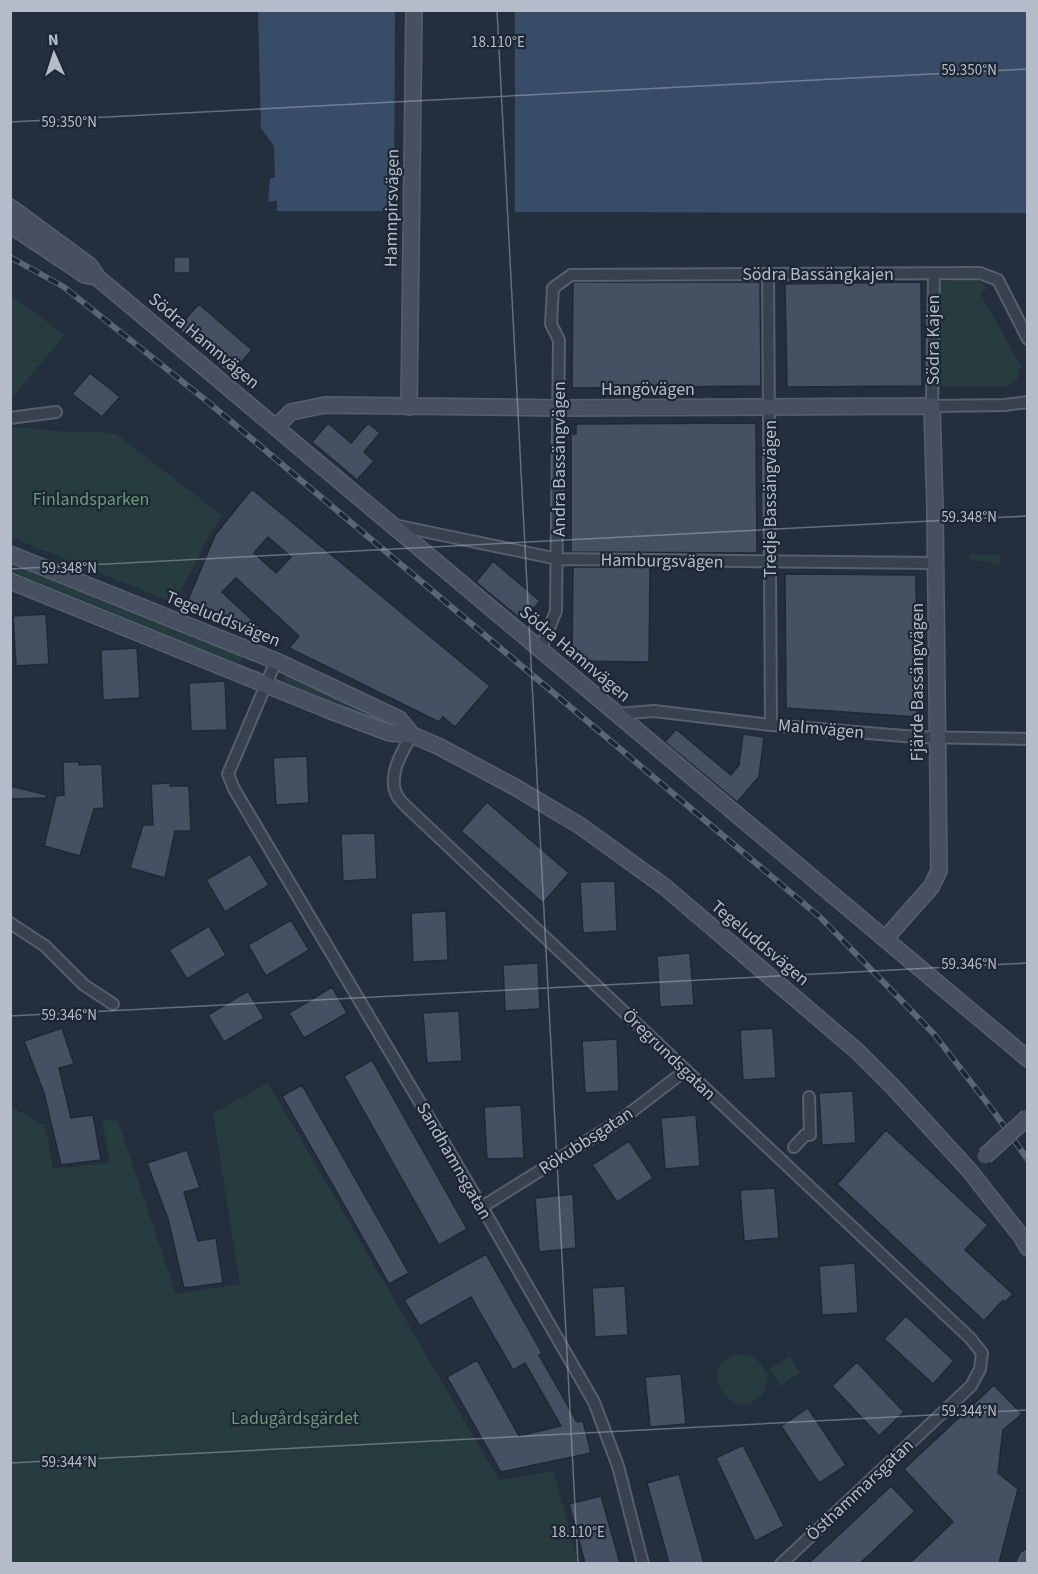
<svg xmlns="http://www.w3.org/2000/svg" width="1038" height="1574" font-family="'Source Sans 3',sans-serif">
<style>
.green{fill:#263c3f}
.water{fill:#394c67}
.building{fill:#455162;stroke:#1f2835;stroke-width:1.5;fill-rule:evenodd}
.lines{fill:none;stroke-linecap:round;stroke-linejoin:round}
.street-casing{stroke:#565f6c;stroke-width:14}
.secondary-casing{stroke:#565f6c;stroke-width:18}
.street{stroke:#38414e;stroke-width:10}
.secondary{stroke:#465061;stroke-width:15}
.rail-casing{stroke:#5a6575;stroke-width:6}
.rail{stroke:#1d2633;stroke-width:4;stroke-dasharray:11;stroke-linecap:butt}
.secondary-bridge-casing{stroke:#565f6c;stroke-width:18;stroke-linecap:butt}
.secondary-bridge{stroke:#465061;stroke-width:15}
.ticks{fill:none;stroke:#b4bcc9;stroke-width:1.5;stroke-opacity:0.45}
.labels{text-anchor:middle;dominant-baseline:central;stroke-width:4.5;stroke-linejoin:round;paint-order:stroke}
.street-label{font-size:18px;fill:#b4bcc9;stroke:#1d2633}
.park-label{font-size:18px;fill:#6b9a76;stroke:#1d2633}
.ticks-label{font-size:15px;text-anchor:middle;fill:#b4bcc9;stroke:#1d2633;stroke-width:4.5;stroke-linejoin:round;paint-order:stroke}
</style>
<rect width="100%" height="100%" fill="#242f3e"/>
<path class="green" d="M962,278L979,281L988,288L980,293L1021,366L1017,380L1008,386H941L938,383L939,284Z
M11,295L65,335L11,399Z
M10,426L65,432H102L116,434L223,516L210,533L175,603L11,537Z
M969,555H1000V564L969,559Z
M10,561L244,656L240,664L11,571Z
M286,673H289L395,726L394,728L285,682L283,679Z
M268,1083L499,1480L554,1471L578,1563H11V1107L45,1125L53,1169L110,1163L102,1119L118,1121L176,1294L240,1284L213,1113Z
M740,1354L756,1358L768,1375C767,1380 766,1388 763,1393C740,1425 698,1378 726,1359C730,1357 736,1356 740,1354Z
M790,1356L800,1373L780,1386L770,1369Z"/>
<path class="water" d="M258,11H395L394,211H277V201L268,202L270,178H275L274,146L261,128Z
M515,11H1027V213L515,212Z"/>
<path class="building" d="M174,257H190V273H174Z
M573,282H760L761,386L572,388Z
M921,282L922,386L787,387L785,284Z
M199,304L252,350L230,375L216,362L220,358L196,337L192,341L177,328Z
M90,373L120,397L102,417L72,394Z
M328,423L351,443L368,423L380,433L364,452L374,461L357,480L312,442Z
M756,423L757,553L571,552V434H576V424Z
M252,489L490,686L455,727L443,717L439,722L289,648L299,636L236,578L222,592L282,648L195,613L196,610L186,605L215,535ZM268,537L291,557L276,573L254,553Z
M493,561L540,601L523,621L476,582Z
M573,567H650L649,662L572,661Z
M785,574L916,575L917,717L786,708Z
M46,614L49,664L16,666L13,616Z
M137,648L140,698L103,700L101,650Z
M225,681L227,730L191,731L189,683Z
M676,729L731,775L739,765L743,734L764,737L759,777L737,802L665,742Z
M307,756L309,803L276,805L273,758Z
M63,762H79V765L102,764L104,808L94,809L80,856L44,846L56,796L64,795Z
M170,783V786H189L191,831H175L165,878L130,868L143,825H153L151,784Z
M10,786L47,795L46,798L10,799Z
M487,802L569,873L543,903L461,831Z
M375,833L377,879L343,881L341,834Z
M250,854L269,885L225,912L206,880Z
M615,881L617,931L583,933L580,882Z
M446,911L448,960L413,962L411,913Z
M291,920L309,950L266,976L248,945Z
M209,926L226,955L187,979L169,950Z
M690,953L694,1005L660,1007L657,956Z
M538,963L540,1009L505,1011L503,965Z
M332,987L347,1013L304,1038L289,1013Z
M248,991L264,1018L224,1042L208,1015Z
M459,1011L462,1061L427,1063L423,1013Z
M62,1028L74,1064L59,1068L71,1118L93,1115L101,1160L61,1165L44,1093L24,1041Z
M773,1028L776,1078L743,1080L740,1030Z
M617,1039L619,1091L585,1093L582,1041Z
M372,1060L467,1229L439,1245L344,1076Z
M302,1085L409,1273L389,1284L282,1096Z
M853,1091L856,1143L822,1145L819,1093Z
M521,1105L524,1158L487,1159L484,1107Z
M696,1115L700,1166L665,1169L661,1118Z
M886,1130L988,1225L965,1250L1013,1294L1005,1302L1003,1300L984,1321L837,1184Z
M629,1141L653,1178L617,1202L592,1165Z
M187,1150L200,1188L184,1192L198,1241L216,1238L223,1283L184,1288L168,1219L147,1163Z
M775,1188L779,1238L744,1241L740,1190Z
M573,1194L576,1248L539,1252L535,1198Z
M486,1254L542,1353L539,1355L577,1422L583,1421L591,1453L501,1472L447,1377L477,1360L519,1436L561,1426L525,1363L513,1370L471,1297L420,1326L404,1300Z
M855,1263L858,1313L822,1315L819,1266Z
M625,1286L628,1335L595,1337L592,1288Z
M906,1316L954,1361L933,1384L884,1339Z
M857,1362L904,1412L879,1436L832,1386Z
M681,1374L686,1424L650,1427L645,1377Z
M994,1385L1022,1414L1003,1430L998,1473L1018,1489L999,1563H910L953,1522L904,1469Z
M808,1408L846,1465L819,1483L781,1426Z
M743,1445L784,1526L755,1541L716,1458Z
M679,1474L704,1563H669L647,1483Z
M891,1486L915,1511L868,1556L860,1563H809Z
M601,1496L620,1563H585L569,1504Z"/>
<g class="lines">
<defs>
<path id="street" d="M768,274L771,725
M934,274L932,406L1005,405L1028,402
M10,418L56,412
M394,525L558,559L936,563
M540,651L556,611L559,340L551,324L553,288L571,275L980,273L998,280L1028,339
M276,661L228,774L234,789L482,1207L594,1402L618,1466L643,1564
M616,714L654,711L771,725L916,737L1028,739
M412,735C402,751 386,778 398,797C401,802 407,807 411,811L970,1338L982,1353L980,1369L971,1386L781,1564
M10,923L45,946L84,985L113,1004
M794,1147L805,1135H810L809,1097
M482,1207L622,1119L686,1070"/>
<path id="secondary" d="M10,207L82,260L90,266L98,278L1028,1059
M10,225L85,275L95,277
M409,407L414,10
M276,427L291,412L325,405L559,408L932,406L935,509L939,871L931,887L885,939
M10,554L276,661L399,719L412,735
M10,581L331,711L390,733L412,735L438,746L515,787L579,825L665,887L857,1051L894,1088L969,1170L1021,1236L1028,1248
M1026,1564L1028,1559"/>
</defs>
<use href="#street" class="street-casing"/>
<use href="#secondary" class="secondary-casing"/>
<use href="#street" class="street"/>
<use href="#secondary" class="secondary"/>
<defs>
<path id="rail" d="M10,257L64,287L208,402L821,918L934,1034L994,1112L1028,1160"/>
</defs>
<use href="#rail" class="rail-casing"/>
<use href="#rail" class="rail"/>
<defs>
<path id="secondary-bridge" d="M985,1156L1028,1117"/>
</defs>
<use href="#secondary-bridge" class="secondary-bridge-casing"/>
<use href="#secondary-bridge" class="secondary-bridge"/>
</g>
<path class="ticks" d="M497,10L578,1564M10,122L1028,69M10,569L1028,516M10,1016L1028,963M10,1463L1028,1410"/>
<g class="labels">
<g class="street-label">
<text transform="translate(392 208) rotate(-89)">Hamnpirsvägen</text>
<text x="818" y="274">Södra Bassängkajen</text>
<text transform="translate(933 340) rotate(-90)">Södra Kajen</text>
<text transform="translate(204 341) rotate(40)">Södra Hamnvägen</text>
<text x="648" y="389">Hangövägen</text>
<text transform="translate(559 459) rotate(-90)">Andra Bassängvägen</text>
<text transform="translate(770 499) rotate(-90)">Tredje Bassängvägen</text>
<text transform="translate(662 561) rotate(1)">Hamburgsvägen</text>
<text transform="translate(223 619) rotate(22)">Tegeluddsvägen</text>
<text transform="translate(575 654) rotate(40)">Södra Hamnvägen</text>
<text transform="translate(917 682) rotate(-90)">Fjärde Bassängvägen</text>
<text transform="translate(821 729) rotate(5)">Malmvägen</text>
<text transform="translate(760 943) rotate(40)">Tegeluddsvägen</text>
<text transform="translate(669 1055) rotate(44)">Öregrundsgatan</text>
<text transform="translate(586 1141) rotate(-33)">Rökubbsgatan</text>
<text transform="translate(454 1161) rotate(60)">Sandhamnsgatan</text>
<text transform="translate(860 1490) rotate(-43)">Östhammarsgatan</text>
</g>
<g class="park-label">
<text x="91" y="499">Finlandsparken</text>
<text x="295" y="1418">Ladugårdsgärdet</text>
</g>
</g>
<g class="ticks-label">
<text x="498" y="47">18.110°E</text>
<text x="969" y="75">59.350°N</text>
<text x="69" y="127">59.350°N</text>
<text x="969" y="522">59.348°N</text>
<text x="69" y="573">59.348°N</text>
<text x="969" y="969">59.346°N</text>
<text x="69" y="1020">59.346°N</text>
<text x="969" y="1416">59.344°N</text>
<text x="69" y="1467">59.344°N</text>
<text x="578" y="1537">18.110°E</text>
</g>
<rect width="1038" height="1574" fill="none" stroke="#b4bcc9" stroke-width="24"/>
<g transform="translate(54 54) rotate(357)" stroke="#1d2633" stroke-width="4.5" paint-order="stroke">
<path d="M0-4.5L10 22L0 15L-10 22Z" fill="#b4bcc9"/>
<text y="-9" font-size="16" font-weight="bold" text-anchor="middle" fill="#b4bcc9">N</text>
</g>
</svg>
